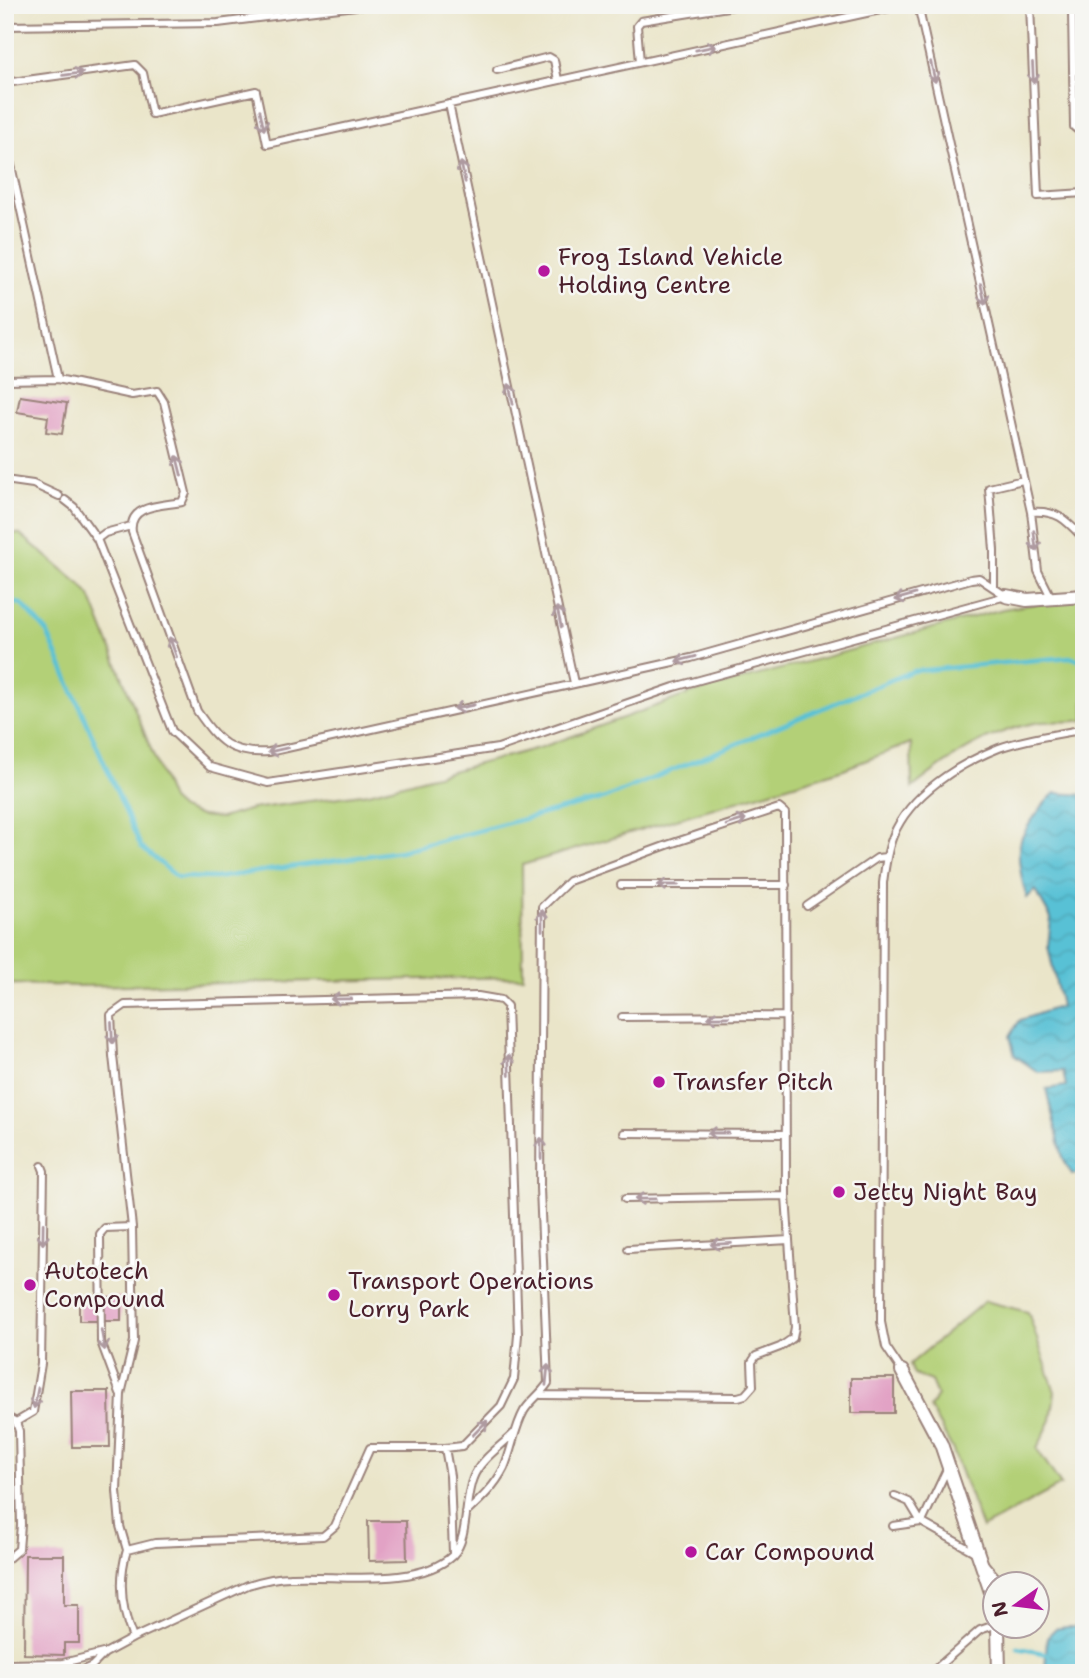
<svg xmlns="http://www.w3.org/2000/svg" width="1089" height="1678" font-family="'Shantell Sans',sans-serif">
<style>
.green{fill:#b3d077;stroke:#7e7851;stroke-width:2}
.water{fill:url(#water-waves);stroke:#517080;stroke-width:2}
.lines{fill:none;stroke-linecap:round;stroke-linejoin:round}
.stream{stroke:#58c1d5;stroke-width:4.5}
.building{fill:#e2a2c5}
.service-casing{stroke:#9a827a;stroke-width:10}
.minor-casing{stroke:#9a827a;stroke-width:16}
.service{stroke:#fff;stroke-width:6}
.minor{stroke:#fff;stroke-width:12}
.oneway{stroke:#ae9aa0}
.poi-dot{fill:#b5179e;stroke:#f6f6f2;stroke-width:2.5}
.labels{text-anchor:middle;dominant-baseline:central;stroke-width:5;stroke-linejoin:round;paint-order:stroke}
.poi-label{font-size:24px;fill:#4a1f2b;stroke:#f6f6f2;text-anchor:start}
</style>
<defs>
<pattern id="water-waves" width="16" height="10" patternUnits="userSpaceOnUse" patternTransform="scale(1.75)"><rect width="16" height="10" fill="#58c1d5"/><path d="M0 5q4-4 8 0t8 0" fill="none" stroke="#4ea5b7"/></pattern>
</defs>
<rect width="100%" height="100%" fill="#f6f6f2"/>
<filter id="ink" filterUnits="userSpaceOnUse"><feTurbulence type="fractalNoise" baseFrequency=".0143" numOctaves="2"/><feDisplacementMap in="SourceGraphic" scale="14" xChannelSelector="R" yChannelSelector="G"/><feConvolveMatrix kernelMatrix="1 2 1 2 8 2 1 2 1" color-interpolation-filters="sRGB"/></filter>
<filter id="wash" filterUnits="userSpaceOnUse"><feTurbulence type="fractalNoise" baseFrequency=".00686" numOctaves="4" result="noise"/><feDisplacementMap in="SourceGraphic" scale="28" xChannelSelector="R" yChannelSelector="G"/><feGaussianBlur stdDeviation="1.57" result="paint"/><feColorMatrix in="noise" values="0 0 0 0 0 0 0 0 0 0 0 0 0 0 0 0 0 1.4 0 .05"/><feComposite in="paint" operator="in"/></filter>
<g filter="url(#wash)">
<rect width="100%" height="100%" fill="#eae5c9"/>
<path class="green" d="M5,532L20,534L81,585L90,596L171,800L181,809L200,816L221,818L252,809L369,793L542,747L692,693L1003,609L1084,596V720C1068,723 1051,720 1035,723C987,732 949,758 912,788L911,743L841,770L522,865L523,977L80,986L9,984L5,1024Z
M985,1301L1028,1312L1055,1392L1051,1420L1037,1449L1061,1485L982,1528L952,1448L930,1408L937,1395L931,1381L914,1375L910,1364Z"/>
<path class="water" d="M1055,793L1084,795V1174H1072L1063,1158L1046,1089L1066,1086L1063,1071L1038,1072L1015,1056L1010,1036L1020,1020L1061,1006L1048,946L1051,918L1035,890L1027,898C1023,886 1016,855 1020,843C1023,830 1044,802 1055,793Z
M1067,1627H1084V1673H1045L1047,1637L1055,1629Z"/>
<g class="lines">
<path class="stream" d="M5,601L22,604L47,632L141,847L177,877L215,878L400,851L605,798L913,671L1070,657L1084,662
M1018,1648L1048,1654"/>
</g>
<g id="blocks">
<path class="building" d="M20,396L67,403L62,434L46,432L48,417L17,412Z
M79,1297H121V1321H79Z
M851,1378H894V1413H851Z
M71,1391H109L110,1447H72Z
M368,1521H406L407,1560L369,1561Z
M25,1555H64V1605H79V1643H64V1655L24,1654Z"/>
</g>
</g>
<g filter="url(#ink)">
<use href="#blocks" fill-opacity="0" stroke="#9a827a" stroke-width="2"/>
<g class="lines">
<defs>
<path id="service" d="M918,5L1031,512
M1030,5L1038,196L1084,193
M1083,5L1072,11L1074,127L1084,135
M5,26L218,23L364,5
M640,62L637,26L641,21L740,5
M497,70L549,57L554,60L558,80
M5,83L135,65L143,73L152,114L256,91L267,144L903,5
M449,104L574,683
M5,138L58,379
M5,380L58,379L132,395L157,391L164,402L186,493L182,502C162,506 128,504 132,532L197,711C218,741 230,755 269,752L691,658L971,579L979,578L1006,596
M5,480L33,484L59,496
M65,500L74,507L97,539L172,731L210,767L268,783L498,748L674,687L1006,596
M97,539L105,533L131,526
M994,588V550L989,488L1023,480
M1051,597L1038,571L1031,512C1058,510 1066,520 1084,539
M621,885H786
M807,906L877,858L886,857
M622,1017L786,1016
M624,1133L786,1134
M625,1199L786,1196
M628,1249L789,1240
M902,1371L886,1347L881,1322L883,883C885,867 887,851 893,836C910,794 959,764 999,748C1026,738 1056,735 1084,729
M120,1393L101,1342L100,1234L105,1228L132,1227
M5,1416L16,1422L19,1431L21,1525L19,1549L5,1561
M16,1422L33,1412L41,1364L44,1171L42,1166
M445,1448L450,1476L453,1553
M895,1496L909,1502L921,1522L978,1554
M466,1513C481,1499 495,1486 504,1468C512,1450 514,1429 524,1411C531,1400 541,1394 548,1383L540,1188L542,907L569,881L670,844L779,808L785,813L786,1196L795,1327L793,1338L780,1347L756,1356L752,1362L753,1386L745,1395L738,1397L541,1395
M922,1522L948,1467
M893,1526L921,1522
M127,1550L120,1526L117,1491L121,1394L134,1341L132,1227L113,1056L111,1015L125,1005L478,996L501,1000L507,1006L518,1335L514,1379L501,1406L462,1446L445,1448H370L335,1526L323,1536L155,1543L127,1550C118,1580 121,1609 133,1638
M984,1563L1002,1584
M1021,1626L1022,1630
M5,1664L63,1663L103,1653
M77,1673L92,1666L105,1653L133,1638L248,1585C261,1581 275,1577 290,1577C336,1574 417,1589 453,1555C469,1539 464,1499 473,1478C479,1461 500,1447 513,1434
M931,1673L980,1630L995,1625
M1020,1673L1021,1671"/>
<path id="minor" d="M1006,596L1027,600L1084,596
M902,1371L941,1444L995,1604
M998,1626L999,1673"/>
</defs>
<use href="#service" class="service-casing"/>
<use href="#minor" class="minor-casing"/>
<use href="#service" class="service"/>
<use href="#minor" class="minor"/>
</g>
<defs><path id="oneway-shaft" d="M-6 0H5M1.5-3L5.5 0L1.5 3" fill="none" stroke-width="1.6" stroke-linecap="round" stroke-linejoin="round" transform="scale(1.75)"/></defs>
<g class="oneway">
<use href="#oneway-shaft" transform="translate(706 48) rotate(-12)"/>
<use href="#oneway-shaft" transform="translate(933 72) rotate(77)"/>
<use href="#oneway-shaft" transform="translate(1033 73) rotate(87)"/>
<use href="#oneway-shaft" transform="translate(73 74) rotate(-8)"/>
<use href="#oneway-shaft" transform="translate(262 120) rotate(78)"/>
<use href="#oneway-shaft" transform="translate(463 172) rotate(-102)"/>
<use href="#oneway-shaft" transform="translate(983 294) rotate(77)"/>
<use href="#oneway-shaft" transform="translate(511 394) rotate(-102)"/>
<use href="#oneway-shaft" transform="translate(179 466) rotate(-104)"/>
<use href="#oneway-shaft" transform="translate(1035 541) rotate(83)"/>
<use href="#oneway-shaft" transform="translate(905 597) rotate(164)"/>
<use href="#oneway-shaft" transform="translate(559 617) rotate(-103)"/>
<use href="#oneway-shaft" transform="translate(173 647) rotate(-110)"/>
<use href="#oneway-shaft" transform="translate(686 659) rotate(166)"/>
<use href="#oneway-shaft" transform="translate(464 707) rotate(168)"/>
<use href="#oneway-shaft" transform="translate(278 750) rotate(167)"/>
<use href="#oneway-shaft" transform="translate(736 822) rotate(-18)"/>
<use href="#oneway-shaft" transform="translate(668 885) rotate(180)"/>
<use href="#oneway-shaft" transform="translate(542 920) rotate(-90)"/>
<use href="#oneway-shaft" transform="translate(341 999) rotate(179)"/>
<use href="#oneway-shaft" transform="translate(718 1017) rotate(179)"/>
<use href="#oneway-shaft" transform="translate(112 1033) rotate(87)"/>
<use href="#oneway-shaft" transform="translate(509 1065) rotate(-92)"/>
<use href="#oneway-shaft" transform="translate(718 1133) rotate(-180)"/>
<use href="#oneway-shaft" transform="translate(541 1148) rotate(-90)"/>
<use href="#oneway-shaft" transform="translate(645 1199) rotate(179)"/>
<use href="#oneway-shaft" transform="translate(43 1234) rotate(91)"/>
<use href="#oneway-shaft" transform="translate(721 1244) rotate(177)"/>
<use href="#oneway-shaft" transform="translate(103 1340) rotate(80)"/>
<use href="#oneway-shaft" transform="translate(547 1375) rotate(-84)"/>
<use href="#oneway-shaft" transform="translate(36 1398) rotate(101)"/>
<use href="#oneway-shaft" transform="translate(480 1428) rotate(-45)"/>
</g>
</g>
<g class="poi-dot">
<circle cx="544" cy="271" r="7"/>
<circle cx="659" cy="1082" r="7"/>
<circle cx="839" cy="1192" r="7"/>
<circle cx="30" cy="1285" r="7"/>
<circle cx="334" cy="1295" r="7"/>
<circle cx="691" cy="1552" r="7"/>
</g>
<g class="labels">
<g class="poi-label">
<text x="558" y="257">Frog Island Vehicle<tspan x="558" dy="28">Holding Centre</tspan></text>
<text x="673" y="1082">Transfer Pitch</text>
<text x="853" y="1192">Jetty Night Bay</text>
<text x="44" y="1271">Autotech<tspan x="44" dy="28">Compound</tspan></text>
<text x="348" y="1281">Transport Operations<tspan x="348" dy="28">Lorry Park</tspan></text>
<text x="705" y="1552">Car Compound</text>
</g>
</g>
<rect width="1089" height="1678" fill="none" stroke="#f6f6f2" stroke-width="28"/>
<g transform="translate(1016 1605) rotate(256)"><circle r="33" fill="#f6f6f2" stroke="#b1a0a2" stroke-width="2"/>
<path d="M0-5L12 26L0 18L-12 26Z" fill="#b5179e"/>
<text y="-10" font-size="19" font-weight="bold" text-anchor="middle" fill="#4a1f2b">N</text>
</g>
</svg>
